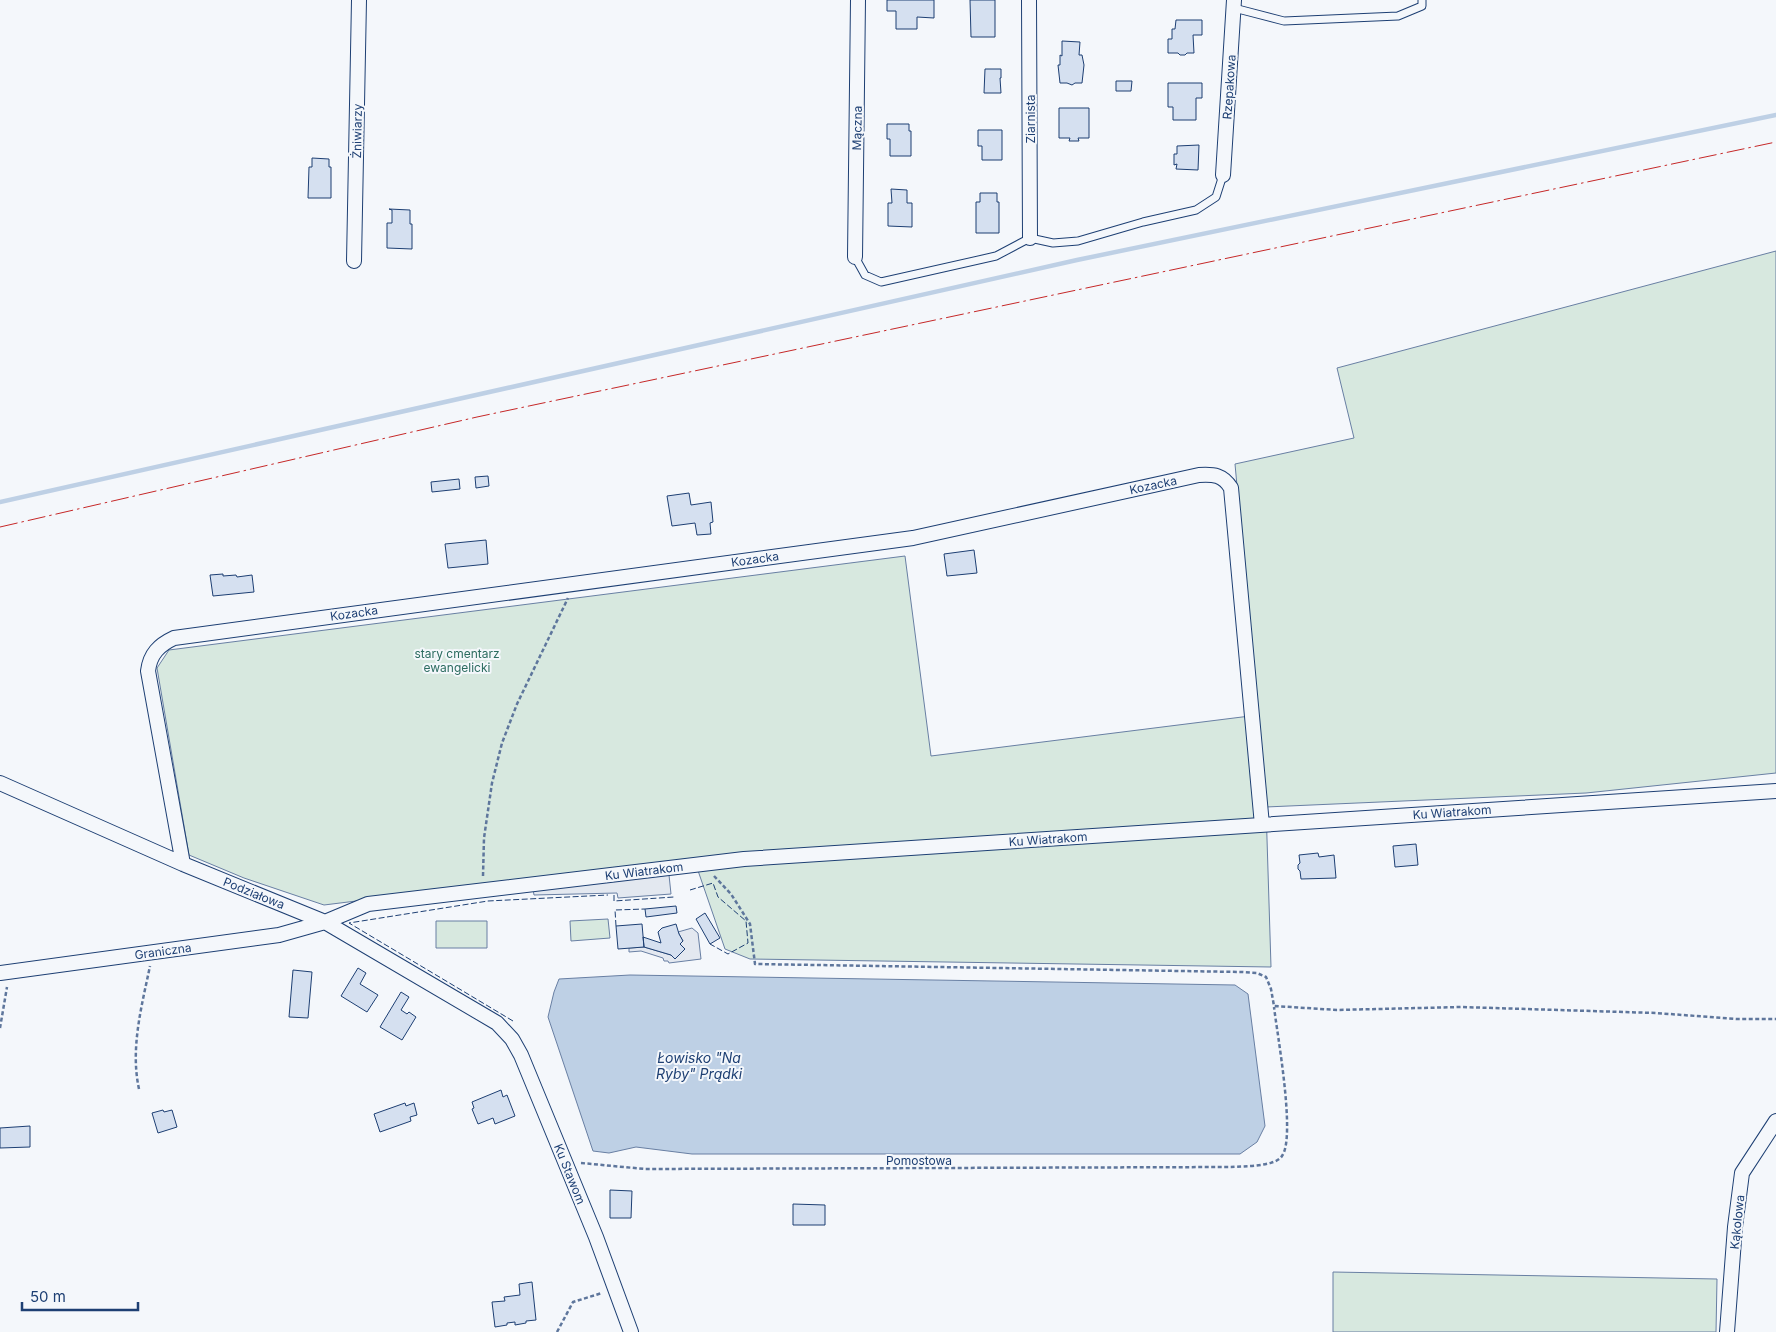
<svg xmlns="http://www.w3.org/2000/svg" width="1776" height="1332" font-family="Inter,sans-serif">
<style>
.green{fill:#d7e8df;stroke:#687fa3}
.parking{fill:#e3e8f0;stroke:#687fa3}
.water{fill:#bed0e5;stroke:#687fa3}
.lines{fill:none;stroke-linecap:round;stroke-linejoin:round}
.stream{stroke:#bed0e5;stroke-width:4.5}
.building{fill:#d5e0f0;stroke:#1d3f73}
.service-casing{stroke:#1d3f73;stroke-width:9}
.minor-casing{stroke:#1d3f73;stroke-width:16}
.path{stroke:#5e769c;stroke-width:2.5;stroke-dasharray:4 2.5;stroke-linecap:butt}
.service{stroke:#f4f7fb;stroke-width:7}
.minor{stroke:#f4f7fb;stroke-width:14}
.fence{stroke:#1d3f73;stroke-width:1;stroke-dasharray:6 2.5;stroke-linecap:butt}
.power{stroke:#c62828;stroke-width:1;stroke-dasharray:18 4 2.5 4;stroke-linecap:butt}
.labels{text-anchor:middle;dominant-baseline:central;stroke-width:4;stroke-linejoin:round;paint-order:stroke}
.street-label{font-size:12px;fill:#1d3f73;stroke:#f4f7fb}
.park-label{font-size:12px;fill:#2c6c60;stroke:#f4f7fb}
.water-label{font-size:14px;font-style:italic;fill:#1d3f73;stroke:#f4f7fb}
</style>
<rect width="100%" height="100%" fill="#f4f7fb"/>
<path class="green" d="M1776,251V773L1586,793L1266,807L1271,967L750,959L725,949L694,859L324,905L244,878L189,855L157,668L169,650L905,556L931,756L1258,715L1235,464L1354,438L1337,368Z
M608,919L610,938L571,941L570,921Z
M436,921H487V948H436Z
M1333,1272L1717,1279L1716,1332H1333Z"/>
<path class="parking" d="M669,875L671,894L618,898L617,893L534,895L533,889Z
M692,928L698,933L701,959L669,963L668,961H664L663,958L641,951L629,952V948L644,947L671,955L675,959L684,949L680,944L683,941L678,932Z"/>
<path class="water" d="M630,975L1235,985L1248,994L1265,1126L1257,1142L1240,1154H692L636,1147L609,1153L593,1151L548,1017L554,992L559,979Z"/>
<g class="lines">
<path class="stream" d="M0,502L1077,260L1776,115"/>
</g>
<path class="building" d="M887,0H934V18L917,17V29H896V11H887Z
M970,0H995V37H971Z
M1176,20H1202V35H1193L1194,53H1187L1185,55H1180L1178,53H1168V39H1172V29H1175Z
M1062,41L1080,42L1079,55H1082L1084,65L1082,83H1075L1072,85L1067,83H1060L1058,65H1060V55L1062,56Z
M985,69H1001V78H1000L1001,93H984Z
M1116,81H1132L1131,91H1116Z
M1168,83H1202V98H1196V120H1173V107H1168Z
M1059,108H1089V138H1078L1079,141H1069L1070,138H1059Z
M887,124H909V131H911V156H890V139H887Z
M978,130H1002V160H982V146H978Z
M1199,145L1198,170L1176,169L1177,164L1174,165V154H1177V146Z
M312,158L329,159V167H331V198H308L309,167H312Z
M891,189L907,190V203H912V227L888,226V203H892Z
M980,193H997V202H999V233H976V202H980Z
M389,209L410,210V224H412V249L387,248V223H392V210Z
M488,476L489,486L476,488L475,477Z
M459,479L460,489L432,492L431,482Z
M689,493L691,505L711,502L713,522L710,523L711,534L697,535L695,523L672,526L667,496Z
M486,540L488,564L448,568L445,544Z
M974,550L977,573L947,576L944,554Z
M223,574V576L236,575L237,577L252,575L254,592L213,596L210,575Z
M1416,844L1418,865L1395,867L1393,846Z
M1318,853L1319,857L1334,855L1336,878L1301,879L1300,871L1298,869V865L1300,863L1299,855Z
M676,906L677,913L646,917L645,909Z
M705,913L720,938L710,944L696,919Z
M642,924L644,947L618,949L616,926Z
M676,924L679,934L683,941L680,944L685,949L675,959L671,955L644,947L643,937L661,943L658,932L662,928Z
M358,968L366,973L360,984L378,995L367,1012L341,996Z
M293,970L312,972L308,1018L289,1017Z
M401,992L409,997L401,1010L407,1014L409,1012L416,1017L402,1040L380,1027Z
M501,1090L503,1097L507,1095L515,1116L495,1124L493,1118L478,1124L472,1109L474,1108L472,1102Z
M405,1103L406,1106L414,1103L417,1115L410,1117L411,1121L380,1132L374,1114Z
M163,1110L164,1112L172,1110L177,1127L158,1133L152,1113Z
M30,1126V1147L0,1148V1128Z
M610,1190L632,1191L631,1218H610Z
M793,1204L825,1205V1225H793Z
M532,1282L536,1320L526,1321V1323L515,1325V1322L507,1323V1325L495,1327L492,1302L505,1301L504,1297L520,1295L519,1284Z"/>
<g class="lines">
<defs>
<path id="service" d="M1234,8L1284,21L1398,16L1422,6V0
M855,257L865,275L881,282L996,256L1030,238L1053,243L1078,241L1143,222L1196,210L1216,197L1223,175"/>
<path id="minor" d="M1029,0L1030,238
M1223,175L1234,0
M855,257L858,0
M354,261L359,0
M0,783L183,864L325,922L497,1023L512,1039L521,1055L596,1237L631,1332
M183,864L148,671C150,654 159,645 174,638L913,538L1199,475C1214,474 1223,475 1231,488L1262,825
M0,973L279,935L325,922L368,904L744,859L1776,791
M1727,1332L1735,1227L1742,1173L1776,1121"/>
</defs>
<use href="#service" class="service-casing"/>
<use href="#minor" class="minor-casing"/>
<path class="path" d="M483,876L484,838L492,783L502,743L517,704L568,598
M714,876L731,894L750,924L755,964L1242,972L1257,973L1266,977L1271,989L1274,1006L1337,1010L1461,1007L1656,1013L1736,1019H1776
M0,1028L7,987
M139,1089C130,1048 142,1005 150,966
M581,1163L645,1169L1231,1167C1243,1166 1275,1167 1282,1156C1296,1137 1277,1033 1274,1007
M557,1332L573,1302L602,1293"/>
<use href="#service" class="service"/>
<use href="#minor" class="minor"/>
<path class="fence" d="M690,890L713,883L718,897L746,921L748,943L728,954L710,944
M614,895V901L674,897
M616,926L615,910L645,909
M513,1021L349,923L488,901L608,895"/>
<path class="power" d="M0,527L477,417L1776,142"/>
</g>
<g class="labels">
<g class="street-label">
<text transform="translate(1229 87) rotate(-86)">Rzepakowa</text>
<text transform="translate(1030 119) rotate(-90)">Ziarnista</text>
<text transform="translate(857 128) rotate(-89)">Mączna</text>
<text transform="translate(357 131) rotate(-89)">Żniwiarzy</text>
<text transform="translate(1153 485) rotate(-12)">Kozacka</text>
<text transform="translate(755 559) rotate(-8)">Kozacka</text>
<text transform="translate(354 613) rotate(-8)">Kozacka</text>
<text transform="translate(1452 812) rotate(-4)">Ku Wiatrakom</text>
<text transform="translate(1048 839) rotate(-4)">Ku Wiatrakom</text>
<text transform="translate(644 871) rotate(-7)">Ku Wiatrakom</text>
<text transform="translate(254 893) rotate(22)">Podziałowa</text>
<text transform="translate(163 951) rotate(-8)">Graniczna</text>
<text x="919" y="1160">Pomostowa</text>
<text transform="translate(570 1174) rotate(68)">Ku Stawom</text>
<text transform="translate(1737 1222) rotate(-84)">Kąkolowa</text>
</g>
<g class="park-label">
<text x="457" y="653">stary cmentarz<tspan x="457" dy="14">ewangelicki</tspan></text>
</g>
<g class="water-label">
<text x="699" y="1057">Łowisko "Na<tspan x="699" dy="16">Ryby" Prądki</tspan></text>
</g>
</g>
<path d="M22 1302v8h116v-8" fill="none" stroke="#1d3f73" stroke-width="2.5"/>
<text x="30" y="1302" font-size="15" fill="#1d3f73" stroke="#f4f7fb" stroke-width="4" paint-order="stroke">50 m</text>
</svg>
